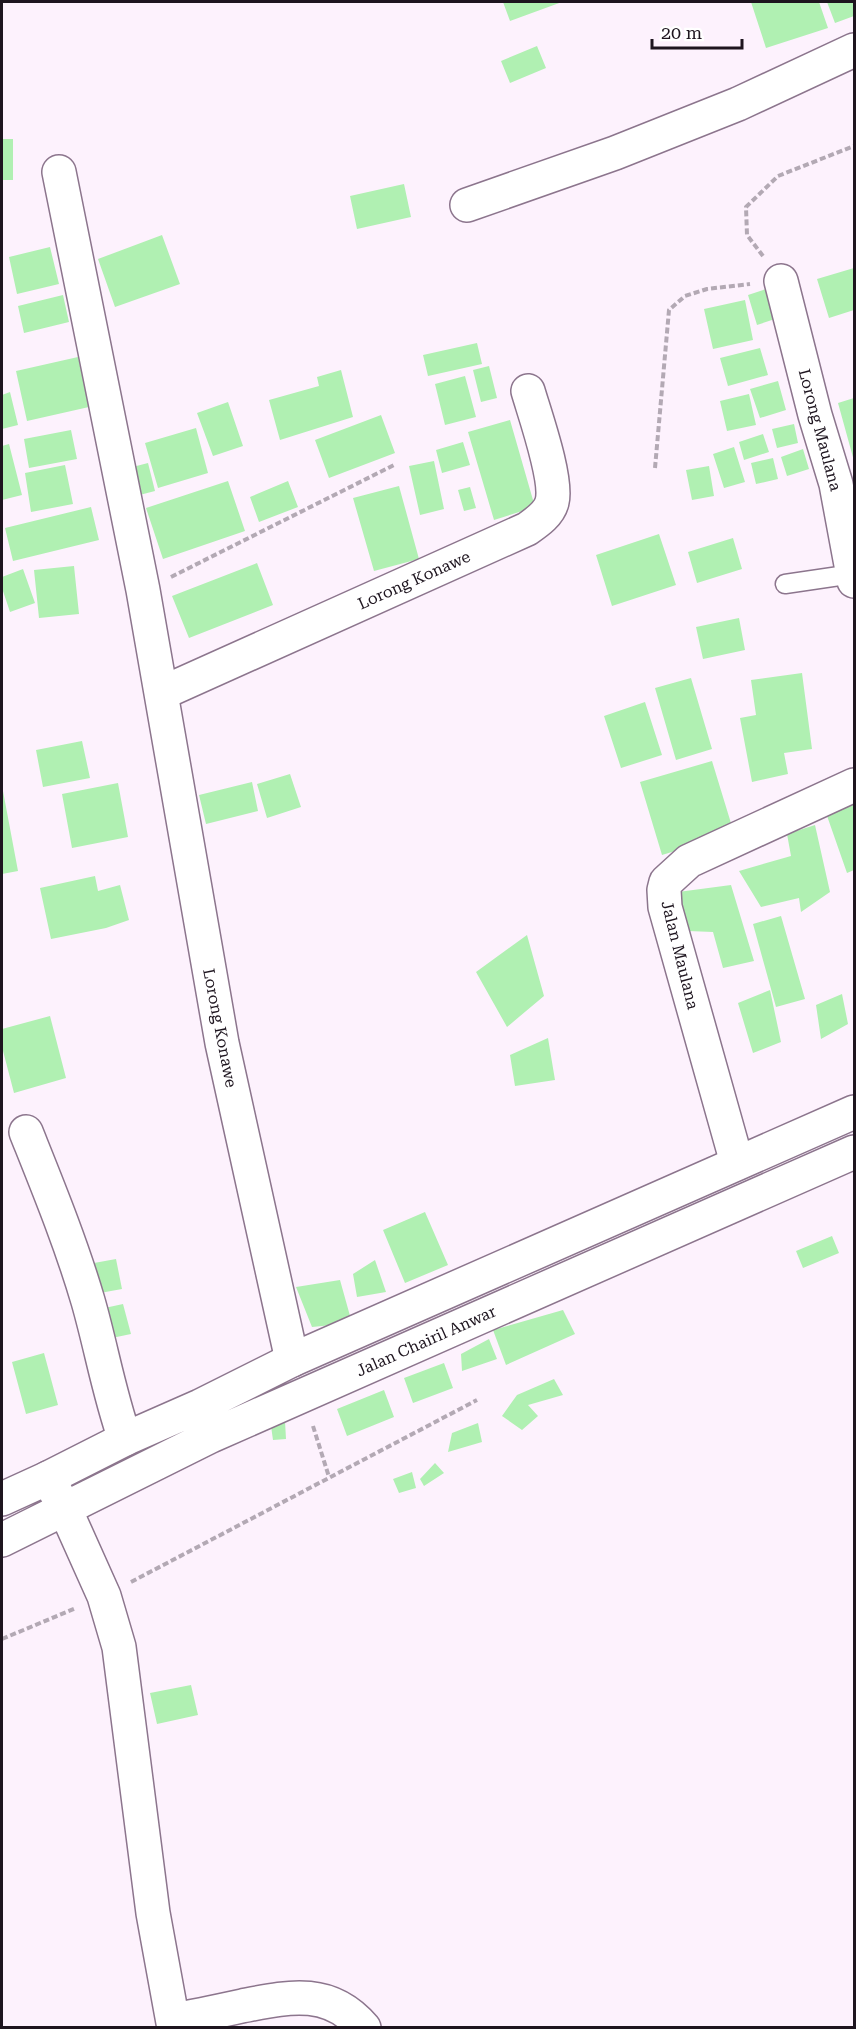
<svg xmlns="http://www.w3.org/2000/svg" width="856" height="2029" font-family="'Roboto Serif',serif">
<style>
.building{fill:#b0f0b2}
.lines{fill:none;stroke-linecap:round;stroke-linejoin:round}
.service-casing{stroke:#8c758d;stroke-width:21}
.minor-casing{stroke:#8c758d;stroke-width:36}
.secondary-casing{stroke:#8c758d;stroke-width:36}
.path{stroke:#b3a9b4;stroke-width:4;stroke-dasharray:6 3;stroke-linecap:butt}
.service{stroke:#fff;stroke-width:18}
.minor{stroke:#fff;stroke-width:33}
.secondary{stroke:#fff;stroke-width:33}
.labels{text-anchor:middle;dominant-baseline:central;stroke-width:5;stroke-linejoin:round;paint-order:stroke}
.street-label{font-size:16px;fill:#1e151f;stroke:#fff}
</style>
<rect width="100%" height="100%" fill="#fdf2fd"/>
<path class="building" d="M503,2H562L510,21Z
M751,2H819L828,28L766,48Z
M827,2H854V16L835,23Z
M537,46L546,68L510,83L501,61Z
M2,139H13V180H2Z
M404,184L411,217L357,229L350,196Z
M162,235L180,284L115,307L98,259Z
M50,247L59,284L17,294L9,257Z
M854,268V310L829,318L817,279Z
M766,289L775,319L757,325L748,295Z
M63,295L69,322L24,333L18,306Z
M745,300L753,340L713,349L704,309Z
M477,343L482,364L428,376L423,355Z
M760,348L768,375L728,386L720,358Z
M78,357L89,407L27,421L16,371Z
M489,366L497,398L481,402L473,370Z
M341,370L353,417L280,440L269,400L319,386L317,377Z
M465,376L476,417L445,425L435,384Z
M778,381L786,410L760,418L750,389Z
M10,392L18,425L2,429V395Z
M749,394L756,425L727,431L720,401Z
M854,398V461L838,403Z
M228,402L243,446L213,456L197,413Z
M381,415L395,453L329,478L315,440Z
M510,420L535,507L494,520L468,432Z
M794,424L798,443L777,448L772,429Z
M196,428L208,473L158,488L145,443Z
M71,430L77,459L29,468L24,439Z
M763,434L769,452L744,460L739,442Z
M463,442L470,465L442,473L436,450Z
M9,444L22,495L2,500V446Z
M734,447L745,482L724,488L713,454Z
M803,449L809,469L787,476L781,457Z
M773,458L778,479L756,484L751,463Z
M434,461L444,509L420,515L409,466Z
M148,463L155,491L128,498L121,470Z
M65,465L73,504L31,512L25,473Z
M709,466L714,496L692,500L686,470Z
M228,481L245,531L163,559L146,508Z
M288,481L298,507L259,522L250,497Z
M399,486L419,559L374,571L353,498Z
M470,487L476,508L464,511L458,490Z
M91,507L99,540L13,561L5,528Z
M659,534L676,585L612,606L596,555Z
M733,538L742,569L697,583L688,552Z
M257,563L273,605L189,638L172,596Z
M74,566L79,614L39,618L34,570Z
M23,569L35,603L10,612L2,588V577Z
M739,618L745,650L703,659L696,627Z
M802,673L812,749L784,753L788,774L752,782L740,718L756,715L751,680Z
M691,678L712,749L676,760L655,688Z
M645,702L662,755L621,768L604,716Z
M82,741L90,778L43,787L36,750Z
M712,761L734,833L662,855L640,782Z
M290,774L301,807L267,818L257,784Z
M252,782L258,811L206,824L199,795Z
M118,783L128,837L72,848L62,794Z
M3,791L18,871L2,874V792Z
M854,803V870L847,873L826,813Z
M815,825L830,892L801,912L799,898L761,907L739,871L791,856L787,834Z
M95,876L98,891L120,885L129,920L106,928L51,939L40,888Z
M731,885L754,961L723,968L713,932L688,931L678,892Z
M781,916L805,999L776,1007L753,924Z
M527,935L544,996L507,1027L476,972Z
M770,990L781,1042L753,1053L738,1003Z
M842,994L848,1024L821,1039L816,1005Z
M50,1016L66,1078L14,1093L2,1047V1029Z
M548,1038L555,1080L515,1086L510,1055Z
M425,1212L448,1265L405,1283L383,1230Z
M832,1236L839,1253L803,1268L796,1251Z
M116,1259L122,1289L100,1293L94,1263Z
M375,1260L386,1292L357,1297L353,1274Z
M340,1280L352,1323L312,1327L296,1287Z
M123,1304L131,1334L107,1339L100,1309Z
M563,1310L575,1334L506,1365L493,1330Z
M489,1339L497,1359L462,1371L461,1354Z
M44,1353L58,1405L26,1414L12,1362Z
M444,1363L453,1388L413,1403L404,1378Z
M554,1379L563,1395L528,1405L538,1416L522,1430L502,1416L517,1395Z
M384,1390L394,1417L347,1436L337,1409Z
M285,1421L286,1439L273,1440L271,1426Z
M478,1423L482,1442L448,1452L452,1433Z
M435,1463L444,1473L424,1486L420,1479Z
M412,1472L416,1488L399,1493L393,1479Z
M191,1685L198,1715L157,1724L150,1693Z"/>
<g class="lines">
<defs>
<path id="service" d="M785,584L853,574"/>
<path id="minor" d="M59,172L143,590L222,1043L292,1360
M467,205L615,153L738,104L854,50
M781,281L815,415L836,484L854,581
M162,693L527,529C537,522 549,514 552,502C558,480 535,415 528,391
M26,1132C48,1187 71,1243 88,1301C101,1346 109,1394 125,1439
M737,1163L665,907L664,890L666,882L689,861L854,785
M48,1478L65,1509L104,1596L119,1647L153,1913L174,2028
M173,2020C196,2016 219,2011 242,2006C288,1997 329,1987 364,2028"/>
<path id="secondary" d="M2,1499L48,1478L125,1439L200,1406L292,1360L854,1112
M2,1540L211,1436L854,1152"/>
</defs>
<use href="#service" class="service-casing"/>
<use href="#minor" class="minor-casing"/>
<use href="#secondary" class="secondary-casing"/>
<path class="path" d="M763,256L747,235L746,207L778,176L854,146
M655,468L669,310L685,296L707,289L750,284
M171,577L394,465
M313,1426L329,1477
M131,1582L477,1400
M2,1639L76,1608"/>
<use href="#service" class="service"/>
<use href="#minor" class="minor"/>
<use href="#secondary" class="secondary"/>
</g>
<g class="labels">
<g class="street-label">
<text transform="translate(820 430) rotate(75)">Lorong Maulana</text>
<text transform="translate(414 580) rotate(-24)">Lorong Konawe</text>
<text transform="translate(680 955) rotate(76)">Jalan Maulana</text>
<text transform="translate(220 1028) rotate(79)">Lorong Konawe</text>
<text transform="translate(426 1341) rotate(-24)">Jalan Chairil Anwar</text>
</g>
</g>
<rect width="856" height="2029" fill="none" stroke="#1e151f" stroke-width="6"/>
<path d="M652 39v9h90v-9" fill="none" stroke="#1e151f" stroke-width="3"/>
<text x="661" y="39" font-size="18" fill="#1e151f" stroke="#ffffff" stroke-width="4.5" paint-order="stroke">20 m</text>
</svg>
